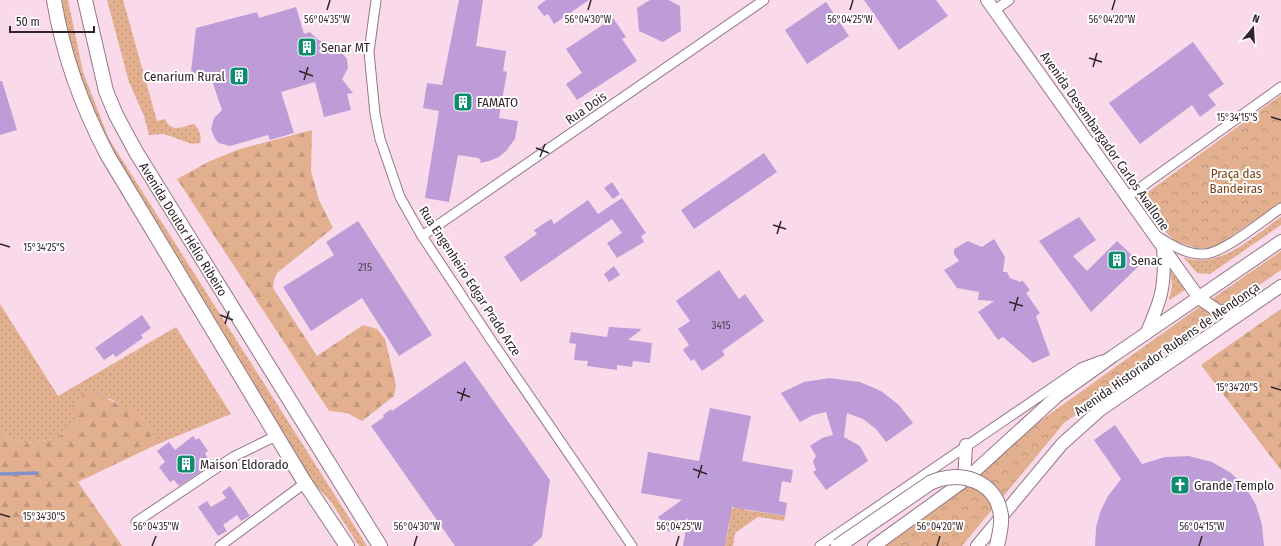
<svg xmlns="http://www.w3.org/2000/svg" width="1281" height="546" font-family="'Fira Sans Condensed',sans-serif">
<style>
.grass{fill:url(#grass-dots)}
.forest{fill:url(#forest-firs)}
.park{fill:url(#park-crowns)}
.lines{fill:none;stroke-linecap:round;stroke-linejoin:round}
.stream{stroke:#858fcc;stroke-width:3.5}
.building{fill:#be9cd7}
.street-casing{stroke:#957887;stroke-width:11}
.secondary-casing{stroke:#957887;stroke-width:14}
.primary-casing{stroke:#957887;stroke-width:16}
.street{stroke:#fff;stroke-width:9}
.secondary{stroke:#fff;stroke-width:12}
.primary{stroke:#fff;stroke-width:14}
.primary-bridge-casing{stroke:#957887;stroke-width:16;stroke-linecap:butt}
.primary-bridge{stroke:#fff;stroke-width:14}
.ticks{fill:none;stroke:#31252b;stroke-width:1.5}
.labels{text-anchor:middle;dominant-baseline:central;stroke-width:4;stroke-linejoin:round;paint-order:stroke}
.number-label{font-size:11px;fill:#544356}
.poi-label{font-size:13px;fill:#31252b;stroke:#fff;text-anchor:start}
.street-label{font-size:13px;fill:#31252b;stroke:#fff}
.park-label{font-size:13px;fill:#7b4215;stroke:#fff}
.ticks-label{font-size:10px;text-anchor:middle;fill:#31252b;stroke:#fff;stroke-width:4;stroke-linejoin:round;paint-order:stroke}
</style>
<defs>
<pattern id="grass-dots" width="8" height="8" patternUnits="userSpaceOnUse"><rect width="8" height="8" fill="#e2b08f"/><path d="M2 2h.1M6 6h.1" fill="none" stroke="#c2977c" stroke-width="1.8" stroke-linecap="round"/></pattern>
<pattern id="forest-firs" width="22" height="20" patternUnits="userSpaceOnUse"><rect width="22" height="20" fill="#e2b08f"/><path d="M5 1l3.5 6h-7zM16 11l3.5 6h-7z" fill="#c2977c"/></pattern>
<pattern id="park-crowns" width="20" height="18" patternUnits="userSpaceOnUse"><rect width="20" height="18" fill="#e2b08f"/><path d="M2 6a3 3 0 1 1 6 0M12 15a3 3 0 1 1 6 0" fill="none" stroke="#c2977c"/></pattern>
</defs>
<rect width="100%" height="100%" fill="#fadaea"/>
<path class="grass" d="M54,0H68L83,72L109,139L367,546H359L331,502L312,481L108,155Z
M107,0H123L157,121L165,119C171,133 182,127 194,124C199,128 202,137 200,143L192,144L164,134L149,135L144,116L129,82Z
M1281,217V225L1210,274L1197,273L1183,257C1219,271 1253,236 1281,217Z
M1170,270L1185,290L1169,300L1172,286Z
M0,304L58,396L176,327L231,414L160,443L139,413L127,409L109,398L78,420L73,428L53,439L36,442L23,443L0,434Z
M737,505L746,510L785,516L784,521L758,517L735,533L733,546H725L730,521L725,520L731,510Z"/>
<path class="forest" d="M312,130L311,171L319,200L333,228L277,273L274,280L273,288L317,356L363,325L377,329L385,339L396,385L394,396L362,421L347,413L329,411L177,179L210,161L240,149Z
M1281,309V470L1201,365Z
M94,393L139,413L160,443L78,482L122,546H0V434L23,443L36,442L53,439L73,428L78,420L72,406L84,395Z"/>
<path class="park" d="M1281,95V203L1213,248H1197L1177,242L1156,224L1140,198Z
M1281,251V270L1231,305C1223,307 1218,304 1212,299Z
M1202,305L1216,316L1064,423L962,546H882L1026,431Z"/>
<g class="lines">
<path class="stream" d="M0,474L37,473"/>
</g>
<path class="building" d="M459,0H483L476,46L506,51L503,71L507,72L499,118L518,121L515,139L506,151L499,157L489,161L480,163L481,160L478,158L458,155L449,202L425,198L439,111L423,108L427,83L442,85Z
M546,0H589L554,24L548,14L544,16L537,7Z
M650,0H669L680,6L681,31L663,42L639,31L637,8Z
M864,0H936L948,16L899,50Z
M826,2L849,36L807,64L785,30Z
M296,7L304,34L310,32L317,39L341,52L347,59L348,68L342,79L353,93L347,94L351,110L324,117L315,82L281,92L294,133L270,140L268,135L230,146L219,143L215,139L211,129L214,118L222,110L212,81L191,71L196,28L257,12L259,18Z
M613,18L626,37L622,39L637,61L577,100L566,84L582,73L566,49Z
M1193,42L1224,84L1208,95L1216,105L1200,117L1192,105L1140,144L1109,103Z
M0,81H2L17,130L0,135Z
M764,153L777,172L694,229L681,210Z
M612,182L620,194L613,199L604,188Z
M622,198L646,233L641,236L644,242L617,258L607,243L622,233L612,219L521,282L504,257L537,234L534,230L551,219L554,224L588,200L598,214Z
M1079,217L1096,240L1073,256L1087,271L1117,241L1141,264L1091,312L1039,241Z
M358,221L432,335L399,356L362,298L311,331L283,287L334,255L326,242Z
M994,239L1005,257L1003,272H1007L1010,278L1021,282L1022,280L1030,290L1026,293L1040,313L1036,316L1050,355L1033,363L1003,337L998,340L978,312L994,301L978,300L979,292L957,288L944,270L959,261L954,254V249L968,241L982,247Z
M614,266L620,275L609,282L604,274Z
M719,270L739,299L745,294L764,321L722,351L725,355L702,371L694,359L691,361L683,350L689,345L678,329L690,321L676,301Z
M142,315L151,328L141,335L143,338L116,357L113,354L104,360L95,348Z
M609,327L642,329L628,340L652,343L650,363L633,361L632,367L617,365V370L587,366L588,361L574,360L576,344L569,343L571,332L607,337Z
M465,361L550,480L542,537L532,546H455L371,426L384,417L383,415L391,409L392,411Z
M829,378L860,382L881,391L899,405L913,423L886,442L876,429L863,419L847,413L844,437L860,446L868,461L826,490L813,472L816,470L813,461L816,456L810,446L822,438L833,435L826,412L813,415L800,422L781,393L804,382Z
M710,408L751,416L742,461L793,470L791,483L782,481L779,501L787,503L785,516L732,507L725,546H683L688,518L669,532L658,517L682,500L641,493L648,452L699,461Z
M1115,425L1142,464L1165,457L1189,456L1212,462L1231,473L1246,488L1256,505L1262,525L1264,546H1095L1096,527L1101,510L1108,496L1121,479L1094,440Z
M193,436L196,440L199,438L208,451L205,453L211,465L179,486L174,480L170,482L159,467L165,462L157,451L169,442L175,450Z
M230,486L250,516L241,521L237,515L223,525L227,531L218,536L198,507L207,501L211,507L226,498L222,492Z"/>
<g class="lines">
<defs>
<path id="street" d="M376,0L369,52L375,114L380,139L400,197L422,236L493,343L632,546
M995,10L1009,0
M1127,197L1281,87
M422,236L764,0
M1157,236C1171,245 1187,255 1205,254C1225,252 1263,220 1281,208
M136,522L233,457L278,435
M220,546L305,483
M820,546L1081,368L1102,360"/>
<path id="secondary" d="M987,0L1199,298L1218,311L1240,313
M1146,334C1161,300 1166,286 1163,248
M964,481L966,445
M874,546L964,481L1056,397L1113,356L1281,241
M977,546L1062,444L1100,410L1281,286"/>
<g id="primary">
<path d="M54,0C63,55 82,107 108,156L305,483L347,546"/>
<path id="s1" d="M85,0L106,91L116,115L136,152L380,546"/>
</g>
</defs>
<use href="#street" class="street-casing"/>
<use href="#secondary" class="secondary-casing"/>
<use href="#primary" class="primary-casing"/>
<use href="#street" class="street"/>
<use href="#secondary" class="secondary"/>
<use href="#primary" class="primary"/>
<defs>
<path id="primary-bridge" d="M838,546L930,483C958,469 997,480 1001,516C1002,526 999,536 997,546"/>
</defs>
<use href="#primary-bridge" class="primary-bridge-casing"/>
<use href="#primary-bridge" class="primary-bridge"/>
</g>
<path class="ticks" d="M327,10L330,0M588,10L591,0M850,10L853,0M1112,10L1115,0M1089,58L1102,62M1093,67L1097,53M299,71L313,76M304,80L308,67M1271,117L1281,120M536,148L549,153M540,157L545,144M773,225L786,229M777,234L781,221M0,244L10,247M1009,302L1023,306M1014,311L1018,297M220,315L233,320M225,324L229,311M1271,387L1281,390M457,392L470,397M461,401L465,388M693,469L707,474M698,478L702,465M0,514L10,517M152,546L156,536M414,546L417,536M676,546L679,536M937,546L940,536M1199,546L1202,536"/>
<defs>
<symbol id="building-square" viewBox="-11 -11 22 22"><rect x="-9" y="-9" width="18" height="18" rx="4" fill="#0d8c70" stroke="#fff"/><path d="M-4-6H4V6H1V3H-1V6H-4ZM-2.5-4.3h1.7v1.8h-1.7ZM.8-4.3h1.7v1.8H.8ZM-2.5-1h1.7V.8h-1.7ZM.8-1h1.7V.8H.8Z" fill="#fff"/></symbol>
<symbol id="church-square" viewBox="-11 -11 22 22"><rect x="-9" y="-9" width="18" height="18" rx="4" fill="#0d8c70" stroke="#fff"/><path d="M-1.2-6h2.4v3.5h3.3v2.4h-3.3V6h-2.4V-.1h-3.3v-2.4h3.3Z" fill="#fff"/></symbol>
</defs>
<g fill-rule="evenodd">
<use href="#building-square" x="296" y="36" width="22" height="22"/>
<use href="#building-square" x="228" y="65" width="22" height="22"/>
<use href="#building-square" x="452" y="91" width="22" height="22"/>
<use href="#building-square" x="1106" y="249" width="22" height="22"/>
<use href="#building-square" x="175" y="453" width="22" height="22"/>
<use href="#church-square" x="1169" y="474" width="22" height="22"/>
</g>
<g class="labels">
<g class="number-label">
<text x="365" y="267">215</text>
<text x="721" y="325">3415</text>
</g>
<g class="poi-label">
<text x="321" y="47">Senar MT</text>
<text x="225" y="76" text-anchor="end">Cenarium Rural</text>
<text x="477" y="102">FAMATO</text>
<text x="1131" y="260">Senac</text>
<text x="200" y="464">Maison Eldorado</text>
<text x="1194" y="485">Grande Templo</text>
</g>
<g class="street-label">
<text transform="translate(586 108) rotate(-35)">Rua Dois</text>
<text transform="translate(1105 141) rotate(55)">Avenida Desembargador Carlos Avallone</text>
<text stroke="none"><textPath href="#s1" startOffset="252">Avenida Doutor Hélio Ribeiro</textPath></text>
<text transform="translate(470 281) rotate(57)">Rua Engenheiro Edgar Prado Arze</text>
<text transform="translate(1167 349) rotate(-35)">Avenida Historiador Rubens de Mendonça</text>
</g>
<g class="park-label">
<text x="1236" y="173">Praça das<tspan x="1236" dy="15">Bandeiras</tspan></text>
</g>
</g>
<g class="ticks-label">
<text x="327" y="23">56°04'35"W</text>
<text x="588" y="23">56°04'30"W</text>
<text x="850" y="23">56°04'25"W</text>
<text x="1112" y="23">56°04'20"W</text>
<text x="1237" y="121">15°34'15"S</text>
<text x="44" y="251">15°34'25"S</text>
<text x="1237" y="391">15°34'20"S</text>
<text x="44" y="520">15°34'30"S</text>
<text x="156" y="530">56°04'35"W</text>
<text x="417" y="530">56°04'30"W</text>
<text x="679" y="530">56°04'25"W</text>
<text x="940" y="530">56°04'20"W</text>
<text x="1202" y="530">56°04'15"W</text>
</g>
<g transform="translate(1253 28) rotate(18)" stroke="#ffffff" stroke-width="3" paint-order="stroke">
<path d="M0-3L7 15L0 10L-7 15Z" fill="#31252b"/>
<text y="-6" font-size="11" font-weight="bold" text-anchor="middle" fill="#31252b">N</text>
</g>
<path d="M10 26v6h84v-6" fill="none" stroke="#31252b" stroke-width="2"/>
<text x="16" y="26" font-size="12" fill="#31252b" stroke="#ffffff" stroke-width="3" paint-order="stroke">50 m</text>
</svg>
